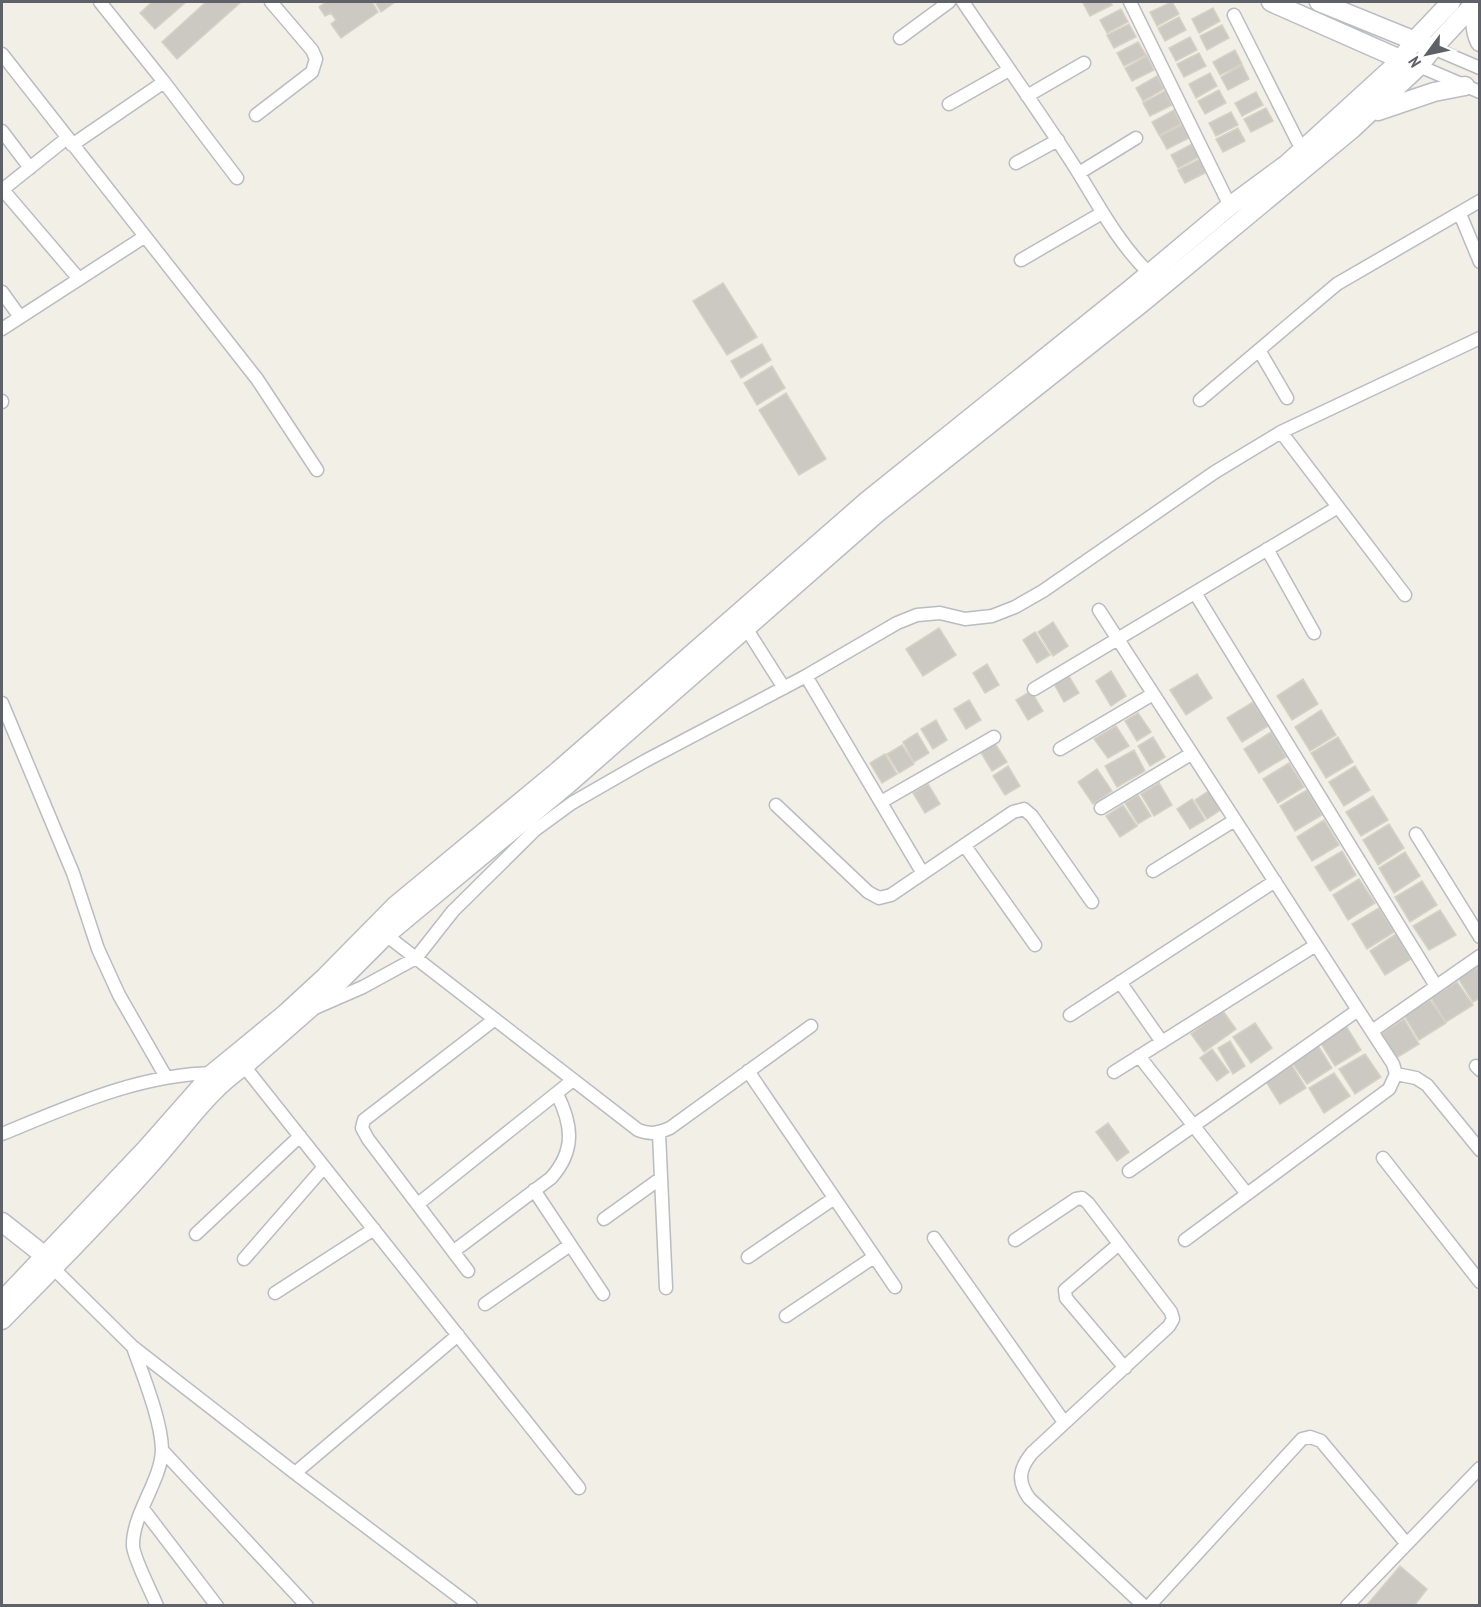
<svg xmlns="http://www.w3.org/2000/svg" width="1481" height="1607" font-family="'PT Sans Narrow',sans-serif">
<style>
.building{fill:#ccc9c3;stroke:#d6d1c4;stroke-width:1.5}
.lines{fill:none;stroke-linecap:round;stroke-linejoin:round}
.street-casing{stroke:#b9bcc1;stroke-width:15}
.secondary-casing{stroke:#babdc3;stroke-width:21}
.street{stroke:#fff;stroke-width:12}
.secondary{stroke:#fff;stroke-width:18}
</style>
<rect width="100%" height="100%" fill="#f1efe6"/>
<path class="building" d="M152,2H186L155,29L140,13Z
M206,2H241L177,59L162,42Z
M326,2H372L378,12L341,38L331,24L336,20L331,13L325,16L319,7Z
M375,2H395L381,12Z
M1086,2H1110L1112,5L1090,16L1083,3Z
M1172,2L1179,14L1157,26L1150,12Z
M1213,8L1220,21L1199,33L1192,19Z
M1121,9L1128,22L1107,33L1100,20Z
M1179,17L1186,30L1165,41L1158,28Z
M1129,24L1136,37L1114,48L1107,35Z
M1222,25L1229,38L1207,50L1200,36Z
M1190,37L1197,50L1176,61L1169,48Z
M1138,42L1146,55L1124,66L1117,53Z
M1235,50L1242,64L1220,75L1213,62Z
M1199,53L1206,66L1184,77L1177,64Z
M1147,56L1154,70L1132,81L1125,68Z
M1242,65L1249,79L1228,90L1221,77Z
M1210,73L1217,86L1196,98L1189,84Z
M1157,76L1164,89L1143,101L1136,88Z
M1219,90L1226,103L1205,114L1198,101Z
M1165,91L1172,105L1150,116L1143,103Z
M1256,92L1263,105L1242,116L1235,103Z
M1266,108L1273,121L1251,132L1244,119Z
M1174,110L1181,124L1159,135L1152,122Z
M1231,112L1238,125L1216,136L1209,123Z
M1182,125L1189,138L1167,149L1160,136Z
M1238,128L1245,141L1223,152L1216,139Z
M1192,144L1199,157L1178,168L1171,155Z
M1200,159L1207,172L1185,183L1178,170Z
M723,283L757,337L727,355L693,301Z
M762,344L771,360L741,378L731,361Z
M772,366L785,388L757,405L744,383Z
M786,393L826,459L799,475L759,410Z
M1053,622L1068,646L1053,656L1038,632Z
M939,628L956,655L923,676L906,649Z
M1035,632L1050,655L1037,663L1023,640Z
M987,664L999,685L985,693L973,673Z
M1111,671L1126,696L1111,706L1096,681Z
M1067,673L1079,693L1064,702L1053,682Z
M1197,674L1212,698L1186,715L1170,690Z
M1303,679L1318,704L1292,720L1277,696Z
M1031,691L1043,711L1028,720L1016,700Z
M969,700L981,720L966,729L954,709Z
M1253,702L1268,726L1242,742L1227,718Z
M1321,710L1336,735L1310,751L1295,727Z
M1138,713L1151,732L1137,741L1125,721Z
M936,720L947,740L933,749L921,729Z
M1116,726L1129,746L1108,758L1094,739Z
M1271,732L1286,757L1259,773L1244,749Z
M917,733L929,753L914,762L903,742Z
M1153,737L1165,757L1150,766L1138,746Z
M1338,737L1353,762L1326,778L1311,753Z
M994,742L1007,762L992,771L980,751Z
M902,745L914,764L899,773L887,754Z
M1134,750L1145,771L1117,787L1105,766Z
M885,754L897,774L882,783L870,763Z
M1289,763L1304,787L1278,803L1263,779Z
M1008,766L1020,786L1005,795L993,776Z
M1355,766L1370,790L1344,806L1329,782Z
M1097,769L1112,791L1093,804L1078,782Z
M1159,783L1172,805L1154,816L1141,794Z
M928,784L940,804L925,813L913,793Z
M1210,790L1222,809L1207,819L1195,800Z
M1307,790L1322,815L1295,831L1280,806Z
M1138,795L1151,816L1138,824L1125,803Z
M1373,796L1388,820L1361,836L1346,812Z
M1192,799L1205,820L1190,829L1177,809Z
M1123,805L1137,826L1120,837L1106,816Z
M1324,820L1339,845L1312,861L1297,837Z
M1389,824L1404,848L1378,865L1363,840Z
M1342,851L1356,875L1330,891L1315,867Z
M1405,852L1420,876L1394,893L1379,868Z
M1359,879L1375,903L1348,920L1333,895Z
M1422,881L1437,905L1410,922L1395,897Z
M1379,908L1394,932L1367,949L1352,924Z
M1440,910L1456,935L1429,950L1413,926Z
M1396,934L1411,959L1385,975L1370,951Z
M1480,966V998L1473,1002L1458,978Z
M1457,982L1473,1005L1446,1022L1431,998Z
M1430,1000L1446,1023L1419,1040L1404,1015Z
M1223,1011L1236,1029L1204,1052L1191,1034Z
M1404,1019L1419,1044L1393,1060L1378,1036Z
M1255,1023L1272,1048L1251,1063L1233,1037Z
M1346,1026L1361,1050L1335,1066L1320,1042Z
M1230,1041L1245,1066L1233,1074L1218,1048Z
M1317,1044L1332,1068L1307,1084L1291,1061Z
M1212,1049L1229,1072L1217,1081L1200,1058Z
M1365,1054L1381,1077L1355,1094L1339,1069Z
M1291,1064L1306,1088L1280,1104L1265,1080Z
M1334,1073L1350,1096L1324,1113L1309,1088Z
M1108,1123L1129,1152L1117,1161L1096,1132Z
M1400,1566L1427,1589L1414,1606H1366Z"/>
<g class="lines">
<defs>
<path id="street" d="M100,2L164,82L237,178
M963,2C999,55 1036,107 1071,161C1096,200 1116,241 1149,273
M1130,2L1230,206
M1234,15L1302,150
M900,38L949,2
M1433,48L1480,68
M2,54L257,379L317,470
M1419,66L1480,92
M1027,96L1084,63
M949,104L1009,70
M256,115L312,72L316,59L312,50L271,2
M2,131L30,168
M72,145L164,82
M1016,163L1058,140
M1079,173L1136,138
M2,190L67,138
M3,190L79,279
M1460,214L1480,262
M1021,260L1102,213
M2,292L20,317
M2,329L144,237
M1259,350L1287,398
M1200,400L1337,284L1480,201
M2,401V402
M1281,432L1405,595
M1267,549L1314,633
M1195,593L1436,986
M1099,610L1393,1064L1396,1074L1389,1089L1185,1240
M746,628L784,688
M806,676L922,872
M1034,689L1338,507
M2,703L73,873L98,949L119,995L166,1077
M1060,749L1153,694
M881,802L994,737
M776,805L868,892L879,898L891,895L1013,812L1024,809L1032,816L1092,902
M1101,808L1191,754
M1416,834L1480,937
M965,846L1035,945
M1153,871L1235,820
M386,935L638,1130C651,1135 658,1133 670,1128L811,1026
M1120,982L1162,1042
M317,1007L363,987L416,958L453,911L535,830L572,803L645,761L806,676L897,623L917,615L940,613L965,619L992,616L1015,607L1043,591L1215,472L1281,432L1480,338
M1070,1015L1275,881
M1372,1031L1480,956
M1139,1056L1247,1194
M244,1066L579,1488
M1476,1066L1480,1070
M748,1071L895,1287
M1114,1072L1316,945
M1396,1074L1416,1078L1427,1085L1480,1150
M659,1133L666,1288
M2,1134C70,1106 140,1074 215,1073
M1383,1158L1480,1282
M1129,1171L1358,1010
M534,1190L603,1294
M418,1204L573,1080
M604,1219L661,1178
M196,1234L300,1136
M934,1238L1064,1422
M1015,1240L1076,1199L1082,1198L1088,1203L1171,1312L1173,1319L1169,1326L1032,1453C1019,1469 1017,1481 1029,1498L1144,1606
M1119,1244L1065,1290L1066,1298L1125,1368
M454,1251L551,1178C576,1150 572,1124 557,1094
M748,1257L833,1199
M244,1259L324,1167
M53,1268L133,1347L295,1473L471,1606
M468,1271L368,1139L362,1128L364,1120L495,1019
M275,1293L374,1229
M485,1304L570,1245
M786,1316L874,1257
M133,1347C143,1376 161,1419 162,1449C162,1480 132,1514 133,1546C134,1559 151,1591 157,1606
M162,1450L307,1606
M295,1473L458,1335
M143,1509L217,1606
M1149,1606L1302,1439L1310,1437L1321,1441L1406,1543
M1347,1606L1480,1468"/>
<path id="secondary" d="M1271,2L1409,63
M1319,2L1425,45
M1478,2C1475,14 1474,30 1480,42
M1378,111L1434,92L1465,86
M2,1222L45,1256L50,1264
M2,1301L146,1149L213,1073L285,1014L324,978L395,906L558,771L867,501L1132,288L1230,206L1287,164L1400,61L1414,41L1451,2
M2,1320C54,1267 107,1214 156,1158C184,1127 209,1089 244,1066L333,988L386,935L568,784L876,514L1143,302L1352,129L1419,66L1433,48L1476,2"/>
</defs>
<use href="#street" class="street-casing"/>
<use href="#secondary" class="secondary-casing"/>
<use href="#street" class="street"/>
<use href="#secondary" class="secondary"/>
</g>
<rect width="1481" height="1607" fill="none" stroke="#5e6268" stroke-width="6"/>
<g transform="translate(1427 54) rotate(237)" stroke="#ffffff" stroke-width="4.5" paint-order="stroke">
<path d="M0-4.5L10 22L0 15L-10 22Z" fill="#5e6268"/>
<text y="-9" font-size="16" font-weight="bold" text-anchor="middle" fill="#5e6268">N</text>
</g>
</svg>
